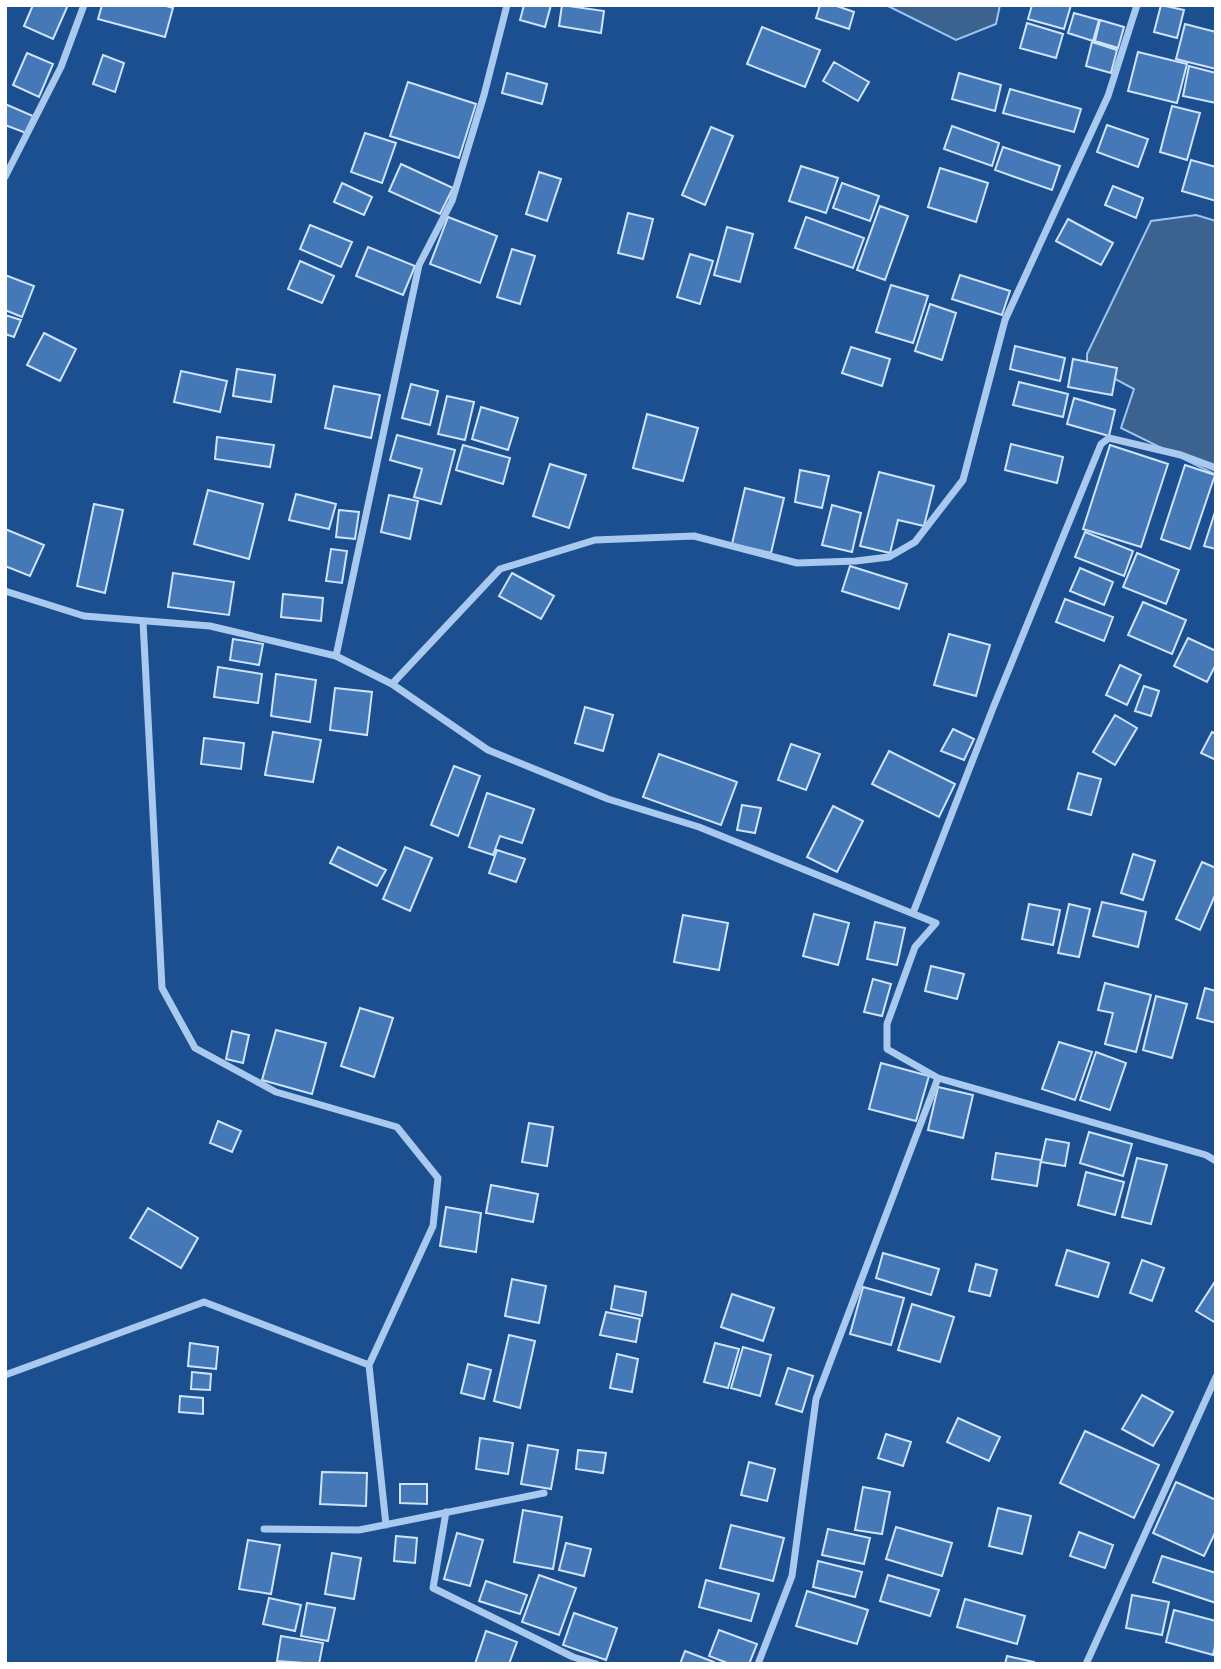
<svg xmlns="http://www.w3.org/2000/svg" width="1221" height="1669" font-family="Helvetica,sans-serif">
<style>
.water{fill:#3c6290;stroke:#9cc4f0;stroke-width:2}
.building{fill:#4478b7;stroke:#cfe3fa;stroke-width:2}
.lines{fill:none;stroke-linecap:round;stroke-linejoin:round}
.street{stroke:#a9c9ee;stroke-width:7}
</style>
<rect width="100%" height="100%" fill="#1b4f8f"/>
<path class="water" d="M886,5H1000L996,24L956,40Z
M1196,215L1216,221V475L1121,428L1134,389L1087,364V354L1151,221Z"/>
<path class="building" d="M33,5H68L53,39L24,26Z
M102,5H163L173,8L165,37L98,19Z
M524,5H551L545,27L520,20Z
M562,5L604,11L601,33L559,26Z
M820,5H834L854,12L849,29L816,18Z
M1032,5H1071L1064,29L1028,19Z
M1161,5L1184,10L1177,38L1154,32Z
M1074,13L1099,20L1093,41L1068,33Z
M1100,20L1124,27L1118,48L1095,41Z
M1027,23L1063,34L1056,58L1020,48Z
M1185,24L1216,32V69L1176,59Z
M762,27L820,50L805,87L747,64Z
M1092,42L1117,50L1111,73L1086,66Z
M1138,52L1187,64L1177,103L1128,91Z
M27,53L53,64L39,97L13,85Z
M103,55L124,63L115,92L93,84Z
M834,62L869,82L858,101L823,81Z
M1189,66L1216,73V103L1183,96Z
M507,73L547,84L542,104L502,93Z
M959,73L1001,85L995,111L952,99Z
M408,82L476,104L459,158L390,136Z
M1010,89L1081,109L1074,132L1003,113Z
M5,104L33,116L26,133L5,125Z
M1172,106L1200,113L1187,160L1160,152Z
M1107,125L1148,139L1138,167L1097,152Z
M952,126L999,143L992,166L944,149Z
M711,127L733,136L705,205L682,195Z
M365,133L396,143L382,183L351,172Z
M1003,147L1060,166L1052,190L995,170Z
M1191,160L1216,167V201L1182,191Z
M401,164L453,188L440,214L389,191Z
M801,166L838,178L826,213L789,201Z
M940,168L988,183L976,222L928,207Z
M539,172L561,179L547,221L526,214Z
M342,183L372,197L364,215L334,202Z
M842,183L879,196L870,221L833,208Z
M1113,186L1143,198L1136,218L1105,205Z
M880,206L908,216L885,280L857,270Z
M628,213L653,219L643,259L618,253Z
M448,217L497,236L480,283L430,264Z
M806,217L864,238L853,268L795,248Z
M1068,219L1113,243L1101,265L1056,241Z
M310,225L352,242L341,267L300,249Z
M727,227L753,234L740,282L714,275Z
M368,247L415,266L403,295L356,276Z
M512,249L535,256L520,304L497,297Z
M690,254L713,261L700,304L677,297Z
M300,261L334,276L322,303L288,289Z
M5,275L34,286L22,317L5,310Z
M960,275L1010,291L1002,315L952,299Z
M891,285L928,296L913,343L876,332Z
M930,304L956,313L942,360L915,351Z
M5,315L21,320L14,337L5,334Z
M44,333L76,349L60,381L27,365Z
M1015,346L1065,358L1060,381L1010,369Z
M851,347L890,359L882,386L842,373Z
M1073,359L1117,368L1112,395L1068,387Z
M237,369L275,375L271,402L233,396Z
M181,371L227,381L220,412L174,402Z
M1019,382L1068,394L1063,417L1013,405Z
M411,384L438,391L430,425L402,418Z
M334,386L380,395L371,438L325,428Z
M447,396L474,402L465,440L438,434Z
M1074,398L1115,410L1109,436L1067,424Z
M481,407L518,418L508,450L472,439Z
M647,414L698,428L683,481L633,468Z
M397,435L455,450L441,504L414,497L422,469L390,460Z
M217,437L274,445L270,467L215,459Z
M1011,444L1063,457L1057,483L1005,470Z
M463,445L510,458L503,484L456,470Z
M1110,445L1168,464L1141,547L1083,529Z
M550,464L586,475L569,528L533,516Z
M1185,465L1215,475L1190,549L1161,539Z
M800,470L829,476L822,508L795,502Z
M879,472L934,486L924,526L898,520L890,553L860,546Z
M745,488L784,498L771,553L732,544Z
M208,490L263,504L249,559L194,544Z
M296,494L336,504L329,529L289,520Z
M389,495L418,501L410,539L381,532Z
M94,504L123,510L105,593L77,586Z
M832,505L861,513L852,552L822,545Z
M1216,509V549L1204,546Z
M339,510L359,512L355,539L336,537Z
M5,529L44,545L30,576L5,566Z
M1085,532L1133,551L1124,576L1075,557Z
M331,549L347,551L342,583L326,581Z
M1137,553L1179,570L1166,604L1123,587Z
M850,566L907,584L899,609L842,591Z
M1080,568L1113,582L1104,605L1070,591Z
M173,573L234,582L229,615L168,607Z
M512,573L554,596L541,619L499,596Z
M283,594L323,598L321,621L281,617Z
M1065,599L1113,617L1104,641L1056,622Z
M1143,602L1186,620L1172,654L1128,635Z
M949,634L990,645L976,696L934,685Z
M1188,638L1216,651V664L1207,682L1174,666Z
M233,639L263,644L259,665L230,660Z
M1120,665L1141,675L1127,705L1106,695Z
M218,667L262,674L258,703L214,697Z
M276,674L316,680L310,722L271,716Z
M1144,686L1159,691L1151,716L1135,711Z
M335,688L372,692L367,735L330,730Z
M585,707L613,715L603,751L575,743Z
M1115,715L1137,728L1115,765L1093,752Z
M953,729L974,739L964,760L941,751Z
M273,732L321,740L313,782L265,775Z
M1212,732L1216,734V760L1201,753Z
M204,738L244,743L241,769L201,764Z
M791,744L820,754L806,790L778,780Z
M889,751L955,784L939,817L872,784Z
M659,754L737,782L721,825L643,797Z
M454,766L480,776L458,836L431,825Z
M1078,773L1101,779L1091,815L1068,809Z
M487,793L534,809L522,843L500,836L493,855L469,847Z
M742,805L761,808L755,833L737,830Z
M833,806L863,821L837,872L807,857Z
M338,847L386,870L377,886L330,863Z
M405,847L432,858L410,911L383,899Z
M497,850L525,859L516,882L489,873Z
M1133,854L1155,861L1143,900L1121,893Z
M1202,862L1216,868V893L1200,930L1176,919Z
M1102,902L1146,912L1138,947L1093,936Z
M1029,904L1060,910L1053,945L1022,939Z
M1069,904L1090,909L1079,957L1058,953Z
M814,914L849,923L838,965L803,956Z
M683,915L728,923L719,970L674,962Z
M875,922L905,928L897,965L867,959Z
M931,966L964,974L957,999L925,991Z
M873,979L891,984L882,1016L864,1012Z
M1105,983L1151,995L1136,1052L1105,1044L1113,1013L1098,1010Z
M1205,988L1216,991V1023L1197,1018Z
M1156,996L1187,1004L1172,1058L1143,1050Z
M360,1008L393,1018L374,1077L341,1066Z
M276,1030L326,1043L312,1094L262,1080Z
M232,1031L249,1035L243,1063L226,1059Z
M1059,1042L1092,1052L1075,1100L1042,1089Z
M1096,1052L1126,1063L1110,1110L1080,1100Z
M881,1063L929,1076L916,1121L869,1109Z
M938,1087L973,1095L963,1138L928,1130Z
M218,1121L241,1131L232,1152L210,1143Z
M529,1123L553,1127L547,1166L522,1162Z
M1089,1132L1132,1144L1123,1176L1080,1163Z
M1046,1139L1069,1143L1065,1166L1041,1162Z
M996,1153L1041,1160L1037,1186L992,1179Z
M1137,1158L1167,1165L1151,1224L1122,1217Z
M1086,1172L1124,1182L1115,1215L1078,1205Z
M491,1185L538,1194L533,1222L486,1213Z
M446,1207L481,1213L476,1252L440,1246Z
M148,1208L198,1238L181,1268L130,1238Z
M1067,1250L1109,1263L1098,1297L1056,1285Z
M883,1253L939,1269L931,1295L876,1278Z
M1142,1260L1164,1268L1152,1301L1130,1293Z
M976,1264L997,1270L990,1296L969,1291Z
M512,1279L546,1286L539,1323L505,1316Z
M1216,1280V1323L1196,1311Z
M615,1286L646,1292L642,1316L611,1309Z
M863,1287L904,1298L891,1345L850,1334Z
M732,1294L774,1308L763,1341L721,1327Z
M912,1304L954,1317L940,1362L898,1350Z
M606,1312L640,1319L636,1342L600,1335Z
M509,1335L535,1341L520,1408L494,1401Z
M190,1343L218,1347L216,1369L188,1366Z
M715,1343L739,1349L728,1388L704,1382Z
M743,1347L771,1355L760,1396L731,1388Z
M617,1354L638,1359L632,1392L610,1388Z
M468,1364L491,1370L484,1399L461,1393Z
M788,1368L813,1376L802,1412L776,1404Z
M192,1372L211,1374L210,1390L191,1389Z
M1142,1395L1173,1412L1153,1446L1122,1429Z
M180,1396L203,1398V1414L179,1412Z
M958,1418L1000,1437L989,1461L947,1442Z
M1085,1431L1159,1465L1134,1518L1060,1483Z
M886,1434L911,1442L903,1466L878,1458Z
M480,1438L513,1443L508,1474L476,1469Z
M528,1445L558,1450L551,1489L521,1484Z
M578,1450L606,1453L603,1473L576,1469Z
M749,1462L775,1469L767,1501L741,1495Z
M322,1472L367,1473L366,1506L320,1504Z
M1176,1482L1216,1500V1531L1204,1556L1153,1533Z
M400,1484H427V1504L400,1503Z
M863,1487L890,1492L882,1534L855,1530Z
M998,1508L1031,1516L1022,1554L989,1546Z
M523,1510L562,1517L553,1569L514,1562Z
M731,1525L784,1538L773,1581L720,1568Z
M896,1527L952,1543L942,1576L886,1559Z
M828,1529L870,1538L864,1564L822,1555Z
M1079,1532L1113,1545L1105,1568L1070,1556Z
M457,1533L483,1540L470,1586L444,1579Z
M396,1536L417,1538L415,1563L394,1561Z
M248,1540L280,1545L271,1594L239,1589Z
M566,1543L591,1549L584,1576L559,1570Z
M332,1553L361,1558L354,1599L325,1594Z
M1162,1556L1216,1573V1603L1153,1582Z
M818,1561L862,1572L855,1597L813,1587Z
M539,1575L576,1588L559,1635L522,1622Z
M888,1575L939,1590L930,1616L880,1601Z
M706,1580L759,1594L751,1621L699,1607Z
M486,1581L527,1595L520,1614L479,1601Z
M807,1591L868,1610L857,1644L796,1626Z
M1132,1595L1169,1602L1162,1635L1126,1628Z
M269,1598L301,1605L295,1631L263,1624Z
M965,1599L1025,1616L1017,1644L957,1627Z
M307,1603L335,1608L328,1641L301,1636Z
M1174,1610L1216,1621V1642L1213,1655L1166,1642Z
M574,1613L617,1628L606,1660L563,1645Z
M719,1630L757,1644L749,1664H730L709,1656Z
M486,1631L517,1642L509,1664H475Z
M281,1636L323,1643L319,1664L277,1661Z
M685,1651L714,1662V1664H680Z
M1007,1656L1034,1662V1664H1005Z"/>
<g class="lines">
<path class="street" d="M5,177L61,67L84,5
M5,591L84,616L210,626L336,656L392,684L488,750L608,799L699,827L936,923L915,947L887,1024V1049L938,1078L1206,1155L1216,1161
M143,621L162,988L195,1048L276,1092L397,1127L438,1178L433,1226L369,1365L386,1525
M336,656L419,265L452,201L484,95L507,5
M392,684L500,569L595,540L694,536L797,563L856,561L889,557L915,542L963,480L1005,320L1108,96L1137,5
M913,913L993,708L1101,444L1109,438L1181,455L1216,468
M5,1375L204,1302L369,1365
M446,1512L433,1588L573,1657L596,1664
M264,1529L359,1530L544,1493
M758,1664L792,1576L816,1399L938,1078
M1086,1664L1216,1377"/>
</g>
<rect width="1221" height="1669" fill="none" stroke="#ffffff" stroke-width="14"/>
</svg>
